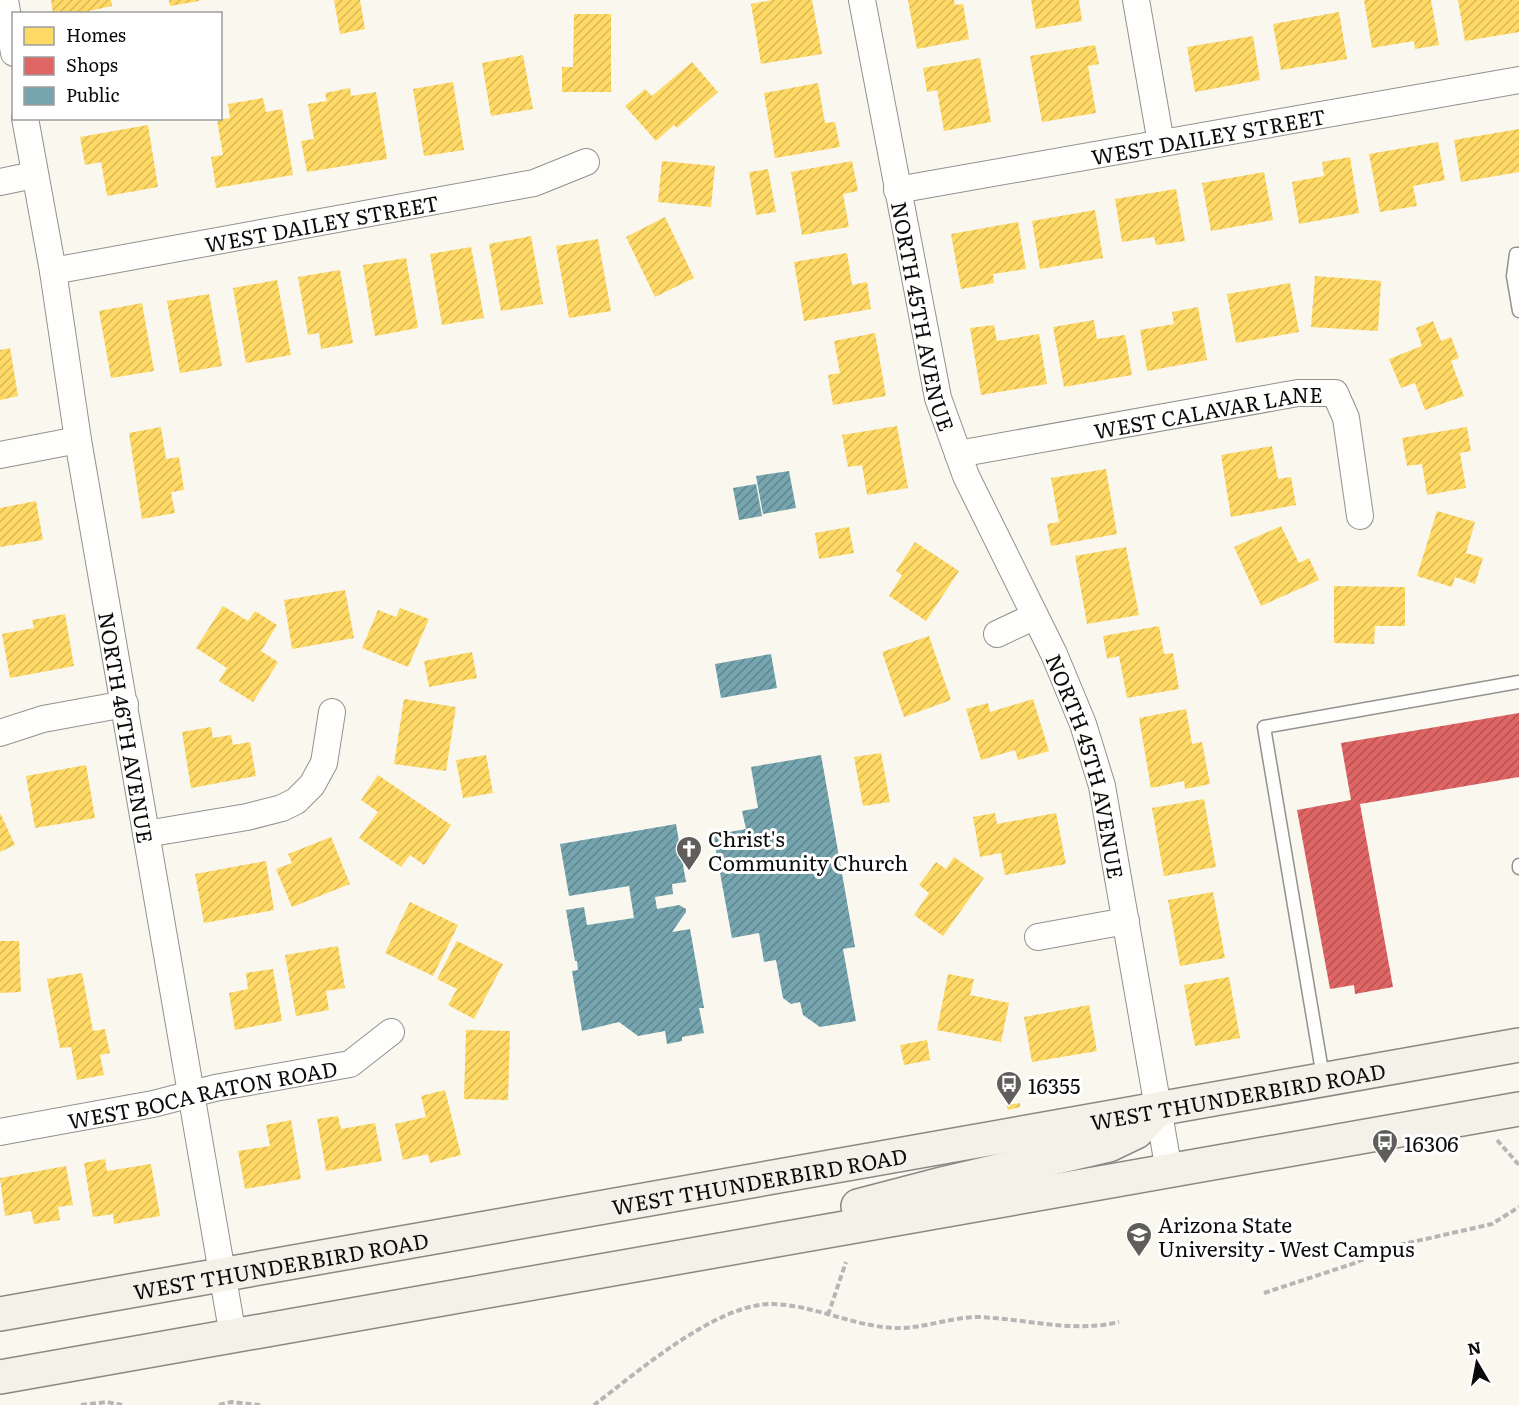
<svg xmlns="http://www.w3.org/2000/svg" width="1519" height="1405" font-family="Literata,serif">
<style>
.homes{fill:url(#homes-hatch)}
.shops{fill:url(#shops-hatch)}
.public{fill:url(#public-hatch)}
.lines{fill:none;stroke-linecap:round;stroke-linejoin:round}
.service-casing{stroke:#93918e;stroke-width:15}
.minor-casing{stroke:#93918e;stroke-width:28}
.secondary-casing{stroke:#898884;stroke-width:36}
.path{stroke:#b7b6b5;stroke-width:4;stroke-dasharray:6 3;stroke-linecap:butt}
.service{stroke:#fefefd;stroke-width:12}
.minor{stroke:#fefefd;stroke-width:26}
.secondary{stroke:#f4f1e8;stroke-width:33}
.labels{text-anchor:middle;dominant-baseline:central;stroke-width:6;stroke-linejoin:round;paint-order:stroke}
.street-label{font-size:21px;fill:#0b0b0b;stroke:#fff}
.poi-label{font-size:21px;fill:#0b0b0b;stroke:#fff;text-anchor:start}
</style>
<defs>
<pattern id="homes-hatch" width="6" height="6" patternUnits="userSpaceOnUse" patternTransform="scale(1.5)"><rect width="6" height="6" fill="#ffd966"/><path d="M-1 1l2-2M0 6l6-6M5 7l2-2" fill="none" stroke="#d9b957"/></pattern>
<pattern id="shops-hatch" width="6" height="6" patternUnits="userSpaceOnUse" patternTransform="scale(1.5)"><rect width="6" height="6" fill="#e06666"/><path d="M-1 1l2-2M0 6l6-6M5 7l2-2" fill="none" stroke="#b45252"/></pattern>
<pattern id="public-hatch" width="6" height="6" patternUnits="userSpaceOnUse" patternTransform="scale(1.5)"><rect width="6" height="6" fill="#76a5af"/><path d="M-1 1l2-2M0 6l6-6M5 7l2-2" fill="none" stroke="#5f858d"/></pattern>
</defs>
<rect width="100%" height="100%" fill="#faf7ef"/>
<path class="homes" d="M51,0H111L112,6L75,14H53Z
M169,0H199V1L170,6Z
M334,0H360L365,29L340,34Z
M772,0H812L822,54L761,64L751,4Z
M908,0H954L955,5L963,4L969,39L917,49Z
M1031,0H1079L1082,21L1036,29Z
M1364,0H1431L1439,45L1415,49L1414,41L1372,48Z
M1458,0H1519V32L1465,41Z
M1339,12L1347,59L1281,70L1273,24Z
M574,14H611V92H562V67H573Z
M1253,36L1260,80L1195,92L1187,47Z
M1095,45L1099,64L1088,66L1096,113L1042,122L1030,56Z
M523,55L533,109L491,116L482,63Z
M980,58L991,122L944,131L937,90L927,92L923,68Z
M692,62L718,92L677,128L674,125L656,141L625,106L645,89L652,96Z
M453,82L464,150L424,156L413,89Z
M818,83L825,123L835,122L840,147L775,158L764,93Z
M350,88L351,96L376,92L387,159L307,172L301,141L314,139L308,104L327,101L325,93Z
M263,98L266,112L282,109L293,175L216,188L211,157L223,155L217,120L230,118L228,104Z
M148,125L158,187L107,196L101,162L85,165L80,137Z
M1519,129V172L1461,182L1454,140Z
M1438,142L1445,180L1413,186L1417,206L1380,212L1369,154Z
M1350,157L1359,213L1299,224L1292,182L1324,176L1322,162Z
M662,161L715,166L711,207L658,202Z
M852,161L858,191L843,194L849,227L802,235L791,172Z
M768,169L776,212L756,215L749,172Z
M1264,172L1273,220L1211,231L1202,183Z
M1176,189L1185,241L1156,245L1154,237L1122,242L1115,199Z
M1095,210L1103,258L1040,269L1032,221Z
M665,217L694,278L655,297L626,237Z
M1018,222L1026,269L993,274L994,283L961,289L951,234Z
M531,236L543,304L501,311L489,244Z
M598,239L611,311L569,318L556,246Z
M471,247L484,318L442,325L430,254Z
M847,253L852,285L867,282L871,309L804,321L794,262Z
M406,258L418,328L375,336L363,265Z
M340,270L353,343L321,349L319,333L308,335L298,277Z
M1315,276L1381,281L1378,331L1311,327Z
M277,280L291,355L246,363L233,288Z
M1290,283L1299,332L1236,343L1227,294Z
M209,294L222,366L180,373L167,301Z
M142,303L154,371L111,378L99,311Z
M1198,307L1207,360L1147,371L1140,330L1174,324L1172,312Z
M1094,320L1097,339L1125,335L1132,375L1064,387L1053,327Z
M1433,321L1441,341L1451,337L1459,358L1451,361L1464,396L1425,410L1415,383L1401,388L1389,359L1422,346L1416,328Z
M994,325L997,341L1039,334L1047,384L981,395L970,328Z
M875,333L886,396L833,405L828,375L840,373L834,341Z
M10,348L18,396L0,400V350Z
M897,426L908,488L867,495L862,465L848,467L842,435Z
M161,427L166,459L179,457L184,490L171,492L175,513L142,519L129,433Z
M1467,427L1471,451L1460,453L1466,488L1427,495L1422,464L1407,466L1402,438Z
M1272,446L1278,479L1291,477L1296,505L1231,517L1221,455Z
M1106,469L1117,534L1051,546L1047,524L1059,522L1051,478Z
M36,501L43,540L0,547V508Z
M1437,511L1475,522L1466,553L1483,558L1475,584L1455,577L1452,587L1417,576Z
M1281,526L1299,563L1309,558L1319,580L1261,606L1234,547Z
M849,527L854,553L819,559L815,533Z
M915,542L959,571L926,621L889,596L902,575L896,571Z
M1126,547L1139,615L1087,624L1075,556Z
M1334,586L1405,587V626H1375L1374,644L1334,643Z
M345,590L354,638L292,649L284,600Z
M223,606L248,621L255,611L277,625L261,651L278,662L253,702L219,681L227,668L196,648Z
M400,608L429,619L408,667L362,648L378,610L396,617Z
M65,614L74,666L10,678L2,634L34,628L32,620Z
M1159,626L1164,654L1173,653L1179,689L1127,698L1119,656L1107,659L1103,636Z
M929,636L951,700L904,717L882,652Z
M472,652L477,678L429,687L424,661Z
M404,699L456,707L446,771L394,764Z
M1033,699L1049,751L1018,760L1015,750L981,760L966,709L988,703L990,712Z
M1186,709L1192,744L1202,742L1210,784L1185,789L1184,781L1151,788L1139,718Z
M211,727L213,738L231,735L233,745L250,742L256,776L191,788L182,732Z
M881,753L890,802L863,806L854,757Z
M486,755L493,793L463,798L456,760Z
M86,765L95,818L35,828L26,776Z
M378,775L451,825L424,865L410,855L401,867L359,838L378,812L361,800Z
M1204,799L1216,867L1164,876L1152,808Z
M0,813L15,845L0,852Z
M995,813L997,824L1056,813L1066,864L1005,875L1001,853L980,857L973,817Z
M331,837L350,884L292,907L276,869L292,863L288,854Z
M954,857L984,878L943,936L914,915L929,893L919,885L936,862L946,869Z
M266,861L274,910L204,923L195,874Z
M1213,892L1225,958L1180,966L1168,900Z
M410,902L458,925L433,976L385,953Z
M0,941H19L21,992L0,993Z
M457,941L503,964L474,1019L448,1005L457,989L437,979Z
M338,946L345,988L326,991L329,1010L296,1016L285,955Z
M273,969L282,1021L235,1030L229,993L248,989L246,973Z
M82,973L93,1031L105,1029L110,1053L100,1055L104,1075L77,1080L71,1047L60,1048L47,979Z
M948,974L974,979L970,995L1009,1003L1001,1042L937,1030Z
M1229,977L1240,1038L1195,1046L1184,985Z
M1089,1005L1097,1051L1032,1062L1024,1017Z
M466,1030L510,1031L508,1100L464,1099Z
M927,1040L930,1060L904,1065L900,1045Z
M445,1090L461,1155L430,1163L428,1154L403,1160L395,1124L426,1117L421,1096Z
M1020,1103V1107L1008,1110L1007,1105Z
M338,1116L341,1129L375,1123L382,1161L326,1171L317,1119Z
M291,1120L301,1179L245,1189L238,1151L270,1146L266,1125Z
M105,1159L107,1171L151,1164L160,1216L114,1224L113,1214L93,1217L84,1163Z
M66,1166L73,1205L58,1207L60,1220L34,1224L31,1211L5,1216L0,1178Z"/>
<path class="shops" d="M1519,713V777L1360,804L1393,987L1355,994L1354,985L1330,989L1297,810L1351,800L1341,743Z"/>
<path class="public" d="M789,471L796,508L763,514L756,476Z
M756,484L762,516L739,520L733,488Z
M771,654L777,688L721,698L715,664Z
M821,755L855,947L843,949L856,1021L820,1027L803,1015L800,1002L791,1004L783,998L776,960L764,962L759,933L732,938L713,835L746,829L742,811L758,808L751,767Z
M676,824L686,882L672,884L673,894L655,897L657,909L679,905L686,909V912L672,932L690,929L704,1008H699L704,1033L682,1037V1041L667,1044L665,1031L638,1036L619,1022L582,1031L572,971L578,970L577,961H575L566,910L584,907L587,925L634,918L629,886L569,896L560,844Z"/>
<g class="lines">
<defs>
<path id="service" d="M1519,254H1516L1513,276L1519,311
M1519,865V868
M1323,1077L1264,727L1519,682"/>
<g id="minor">
<path d="M5,0L14,53"/>
<path id="s1" d="M862,0L938,398L966,476L1054,654L1083,724L1102,786L1169,1171"/>
<path d="M1136,0L1161,143"/>
<path id="s2" d="M25,118L53,271L78,440L233,1336"/>
<path d="M0,182L34,175"/>
<path id="s3" d="M897,190L1519,80"/>
<path id="s4" d="M53,271L534,183L586,162"/>
<path id="s5" d="M958,454L1298,393H1335L1346,418L1360,516"/>
<path d="M0,455L78,440"/>
<path d="M997,634L1035,616"/>
<path d="M0,733L43,719L125,704"/>
<path d="M146,834L247,817L282,808L296,801L312,785L324,763L332,712"/>
<path d="M1038,937L1126,921"/>
<path id="s6" d="M0,1132L153,1104L215,1088L350,1064L391,1032"/>
</g>
<g id="secondary">
<path d="M858,1206L946,1183L1109,1145L1136,1132L1158,1109"/>
<path id="s7" d="M0,1314L1519,1045"/>
<path d="M0,1377L1519,1109"/>
</g>
</defs>
<use href="#service" class="service-casing"/>
<use href="#minor" class="minor-casing"/>
<use href="#secondary" class="secondary-casing"/>
<path class="path" d="M1497,1140L1519,1165
M1264,1293L1355,1263L1390,1247L1492,1224L1519,1207
M828,1315L846,1262
M81,1405L107,1402L122,1405
M219,1405L231,1402L260,1405
M594,1405C639,1371 717,1303 773,1304C813,1305 853,1326 894,1328C923,1329 950,1317 979,1317C1027,1319 1072,1333 1119,1322"/>
<use href="#service" class="service"/>
<use href="#minor" class="minor"/>
<use href="#secondary" class="secondary"/>
</g>
<defs>
<symbol id="church-pin" viewBox="-11 -11 22 30"><path d="M0 17L-7.5 6A9.5 9.5 0 1 1 7.5 6Z" fill="#5f5e5b" stroke="#fff"/><path d="M-1.2-6h2.4v3.5h3.3v2.4h-3.3V6h-2.4V-.1h-3.3v-2.4h3.3Z" fill="#fff"/></symbol>
<symbol id="bus-pin" viewBox="-11 -11 22 30"><path d="M0 17L-7.5 6A9.5 9.5 0 1 1 7.5 6Z" fill="#5f5e5b" stroke="#fff"/><path d="M-5-6H5V4H4V6H2V4H-2V6H-4V4H-5ZM-3.5-4V0h7V-4ZM-3.5 1.2v1.5H-2V1.2ZM2 1.2v1.5H3.5V1.2Z" fill="#fff"/></symbol>
<symbol id="university-pin" viewBox="-11 -11 22 30"><path d="M0 17L-7.5 6A9.5 9.5 0 1 1 7.5 6Z" fill="#5f5e5b" stroke="#fff"/><path d="M0-5L7-2L0 1L-7-2ZM-4 1L0 2.5L4 1V4Q0 6-4 4Z" fill="#fff"/></symbol>
</defs>
<g fill-rule="evenodd">
<use href="#church-pin" x="674" y="834" width="30" height="40"/>
<use href="#bus-pin" x="994" y="1069" width="30" height="40"/>
<use href="#bus-pin" x="1370" y="1127" width="30" height="40"/>
<use href="#university-pin" x="1124" y="1220" width="30" height="40"/>
</g>
<g class="labels">
<g class="street-label">
<text stroke="none"><textPath href="#s3" startOffset="316">WEST DAILEY STREET</textPath></text>
<text stroke="none"><textPath href="#s4" startOffset="273">WEST DAILEY STREET</textPath></text>
<text stroke="none"><textPath href="#s1" startOffset="322">NORTH 45TH AVENUE</textPath></text>
<text stroke="none"><textPath href="#s5" startOffset="254">WEST CALAVAR LANE</textPath></text>
<text stroke="none"><textPath href="#s2" startOffset="618">NORTH 46TH AVENUE</textPath></text>
<text stroke="none"><textPath href="#s1" startOffset="804">NORTH 45TH AVENUE</textPath></text>
<text stroke="none"><textPath href="#s6" startOffset="206">WEST BOCA RATON ROAD</textPath></text>
<text stroke="none"><textPath href="#s7" startOffset="1257">WEST THUNDERBIRD ROAD</textPath></text>
<text stroke="none"><textPath href="#s7" startOffset="771">WEST THUNDERBIRD ROAD</textPath></text>
<text stroke="none"><textPath href="#s7" startOffset="285">WEST THUNDERBIRD ROAD</textPath></text>
</g>
<g class="poi-label">
<text x="708" y="837">Christ's<tspan x="708" dy="24">Community Church</tspan></text>
<text x="1028" y="1084">16355</text>
<text x="1404" y="1142">16306</text>
<text x="1158" y="1223">Arizona State<tspan x="1158" dy="24">University - West Campus</tspan></text>
</g>
</g>
<rect x="12" y="12" width="210" height="108" fill="#ffffff" stroke="#9d9d9d" stroke-width="1.5"/>
<rect x="24" y="27" width="30" height="18" fill="#ffd966" stroke="#9d9d9d" stroke-width="1.5"/>
<text x="66" y="42" font-size="18" fill="#0b0b0b">Homes</text>
<rect x="24" y="57" width="30" height="18" fill="#e06666" stroke="#9d9d9d" stroke-width="1.5"/>
<text x="66" y="72" font-size="18" fill="#0b0b0b">Shops</text>
<rect x="24" y="87" width="30" height="18" fill="#76a5af" stroke="#9d9d9d" stroke-width="1.5"/>
<text x="66" y="102" font-size="18" fill="#0b0b0b">Public</text>
<g transform="translate(1477 1363) rotate(350)" stroke="#ffffff" stroke-width="4.5" paint-order="stroke">
<path d="M0-4.5L10 22L0 15L-10 22Z" fill="#0b0b0b"/>
<text y="-9" font-size="16" font-weight="bold" text-anchor="middle" fill="#0b0b0b">N</text>
</g>
</svg>
